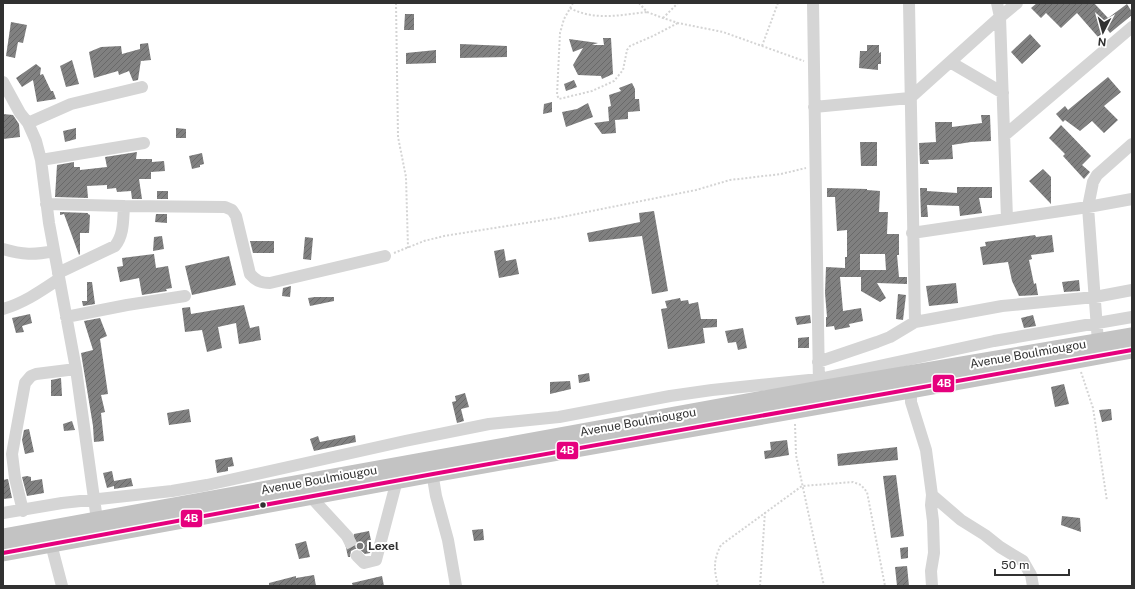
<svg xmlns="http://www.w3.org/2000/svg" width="1135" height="589" font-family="'Public Sans',sans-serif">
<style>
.building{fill:url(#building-hatch);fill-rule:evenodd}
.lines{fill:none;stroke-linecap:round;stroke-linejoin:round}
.minor-tunnel{stroke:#d6d6d6;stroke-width:12;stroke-dasharray:12 6;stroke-linecap:butt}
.path{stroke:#d4d4d4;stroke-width:2;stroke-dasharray:2 2;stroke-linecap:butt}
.minor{stroke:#d5d5d5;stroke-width:12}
.highway{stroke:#c3c3c3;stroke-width:17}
.bus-1-casing{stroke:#fff;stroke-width:7}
.bus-1{stroke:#e5007d;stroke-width:4}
.bus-dot{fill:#313131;stroke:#fff;stroke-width:1.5}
.poi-dot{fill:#797979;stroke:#fff;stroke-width:1.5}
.labels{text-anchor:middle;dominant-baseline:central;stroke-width:4;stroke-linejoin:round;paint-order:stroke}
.street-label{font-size:12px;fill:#313131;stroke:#fff}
.poi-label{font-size:12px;font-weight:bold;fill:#313131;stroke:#fff;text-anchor:start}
.line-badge{stroke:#fff;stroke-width:1.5}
.badge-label{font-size:11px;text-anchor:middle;font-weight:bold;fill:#fff}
</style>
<defs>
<pattern id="building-hatch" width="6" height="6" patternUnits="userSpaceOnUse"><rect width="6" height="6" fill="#808080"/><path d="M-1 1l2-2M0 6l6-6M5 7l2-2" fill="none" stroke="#696969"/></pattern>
</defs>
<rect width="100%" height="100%" fill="#fff"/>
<path class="building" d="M1037,3H1094L1108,18L1127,4L1132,12V15L1110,33L1107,29L1098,37L1077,13L1061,28L1046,13L1041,18L1031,8Z
M405,14H414V30H404Z
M11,22L27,25L23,43L18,42L15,58L6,56Z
M1030,34L1041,46L1022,64L1011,52Z
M603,38H611L613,74L602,79L601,76L578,75L573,65L583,48L573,52L569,39L598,43L592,45H604Z
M148,43L151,60L141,61V60L138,80L133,81L129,71L119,75L118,71L94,78L89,52L101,47L121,46L122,54L140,49V44Z
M460,44L507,46V57L460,58Z
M867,45H879V53L881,52V64H878V70L859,68L860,51H867Z
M436,50V63L406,64V53Z
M72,60L79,84L66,87L60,66Z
M36,64L41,68L40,75L43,74L51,91H53L56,99L37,102L33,80L22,87L16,78Z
M1108,77L1121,92L1104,106L1118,120L1104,133L1092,121L1080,131L1065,120L1063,122L1056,114L1065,106L1068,110Z
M574,80L577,87L566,91L564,84Z
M632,83L635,89V99H639L640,111L628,112V119L615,120L616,133L602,134L594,123L609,121L608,107L611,106L609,95L621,91L619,88Z
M552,102V112L543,114L544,104Z
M588,103L593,117L566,127L562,112L577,109Z
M3,114L13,115L19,124L20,137L3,139Z
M981,115H990L991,141L971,142L952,145L953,159L928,160L929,164H920L919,143L936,142L935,122H952V127L982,123Z
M1061,125L1091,156L1082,165L1090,172L1084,179L1063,156L1065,154L1049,138Z
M76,128V139L65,142L63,131Z
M176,128L186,129V138H176Z
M860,142H877V166H861Z
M137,152L136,159H152V162L164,161L165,171L151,172V179H139L142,199H132L131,191L117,192L116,188L107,189V185L87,186L88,198L55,197L57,165L74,162V167H80V170L107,167L105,157Z
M202,153L204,164L200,165V167L192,169L189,156Z
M1043,169L1051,177V204L1029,181Z
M957,187H992V198H979L982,213L960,216L959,206L927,205L928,217H921L920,188H927V191L957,193Z
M827,188L867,189V190L880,191L879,212H888L887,234H899V255H897L899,277H907V284L877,283L886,298L880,302L861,291V277H840L843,311L861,308L863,321L849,324L850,327L835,330L834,326L826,327V317H827L825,293L826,267L845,268V257H847V230L837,231L835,197H827ZM860,254H885L886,270H860Z
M157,191H168V199H157Z
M654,211L668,291L652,294L642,236L589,242L587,233L640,222L639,213Z
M60,212L88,213V214L90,215L89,233H80V254L79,255L64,214L60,215Z
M156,214H167V223L155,222Z
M1035,235L1036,237L1052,235L1054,252L1031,255L1032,259L1029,260L1034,284L1036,283L1038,295L1019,296L1012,281L1008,262L983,265L980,247L986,246L985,242Z
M162,236L164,249L153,251L154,237Z
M305,237L313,238L311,260L303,259Z
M250,241H274V253H253Z
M504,249L506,261L516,259L519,274L499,278L494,251Z
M154,254L156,268L168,266L172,288L166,289L167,291L142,295L139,278L120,282L117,267L123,266L122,258Z
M229,256L236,285L192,295L185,266Z
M1079,280L1080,291L1064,292L1062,282Z
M87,282H92L95,304L83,306L82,301H87Z
M956,283L958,303L929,306L926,286Z
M291,286L290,297L282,296L283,288Z
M898,294L906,295L903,320L896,319Z
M315,297H334V301L310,306L308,298Z
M680,298L681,301L688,300L689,304L698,302L701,319H717V327L703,328L705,343L668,349L661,309L667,308L665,301Z
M244,305L250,328L259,326L261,340L239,344L236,323L218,327L222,348L207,352L202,330L185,332L182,308L190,307L191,314Z
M30,314L32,323L22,326L24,332L16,333L12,318Z
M810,315L811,323L797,325L795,317Z
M1033,315L1036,326L1024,328L1021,318Z
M100,318L107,336L100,339L108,394L101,395L105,412L101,413L104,441L94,442L93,426L81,353L93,350L84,321Z
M743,328L747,348L738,350L736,342L728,343L725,331Z
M809,337V348H798V338Z
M589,373L590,381L579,383L578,375Z
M61,378L62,396H51V380Z
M570,381L571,389L550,394V382Z
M1064,384L1069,404L1055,407L1051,387Z
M465,393L469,407L461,409L464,421L457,423L452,402L456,401L455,396Z
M189,409L191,422L169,425L167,413Z
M1111,409L1112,420L1102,422L1099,410Z
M72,421L75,430L64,431L63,424Z
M29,429L34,452L25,454L22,440L24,430Z
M355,435L356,442L314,451L310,439L318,436L320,442Z
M787,440L789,455L765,459L764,451L771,450L770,442Z
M897,447L898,460L838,466L837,454Z
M232,457L234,466L228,467V471L217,473L215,460Z
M112,471L114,481L131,478L133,486L114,489V486L107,488L103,473Z
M896,475L904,536L891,538L883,476Z
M27,476L31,477V481L42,479L44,493L27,496L22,477Z
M8,479L12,498L3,499V480Z
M1062,516L1080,518L1081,532L1061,525Z
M483,529L484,540L474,541L472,530Z
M369,531L372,545L370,553L365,554L359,549H355L351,551L350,557H348L345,543H349L352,541L354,534Z
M306,541L310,557L299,559L295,544Z
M908,547V558L901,559L900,548Z
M907,566L909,586H897L895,567Z
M314,575L316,586H269V583L296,576V578Z
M382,576L384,586H353L352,583Z"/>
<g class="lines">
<path class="minor-tunnel" d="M347,536L357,556"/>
<path class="path" d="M396,3L398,137L406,177L408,248
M573,3L564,19L560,33L557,95L559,99L592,91L614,81L623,70L627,50L630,46L653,36L678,23
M639,3L647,12L663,18L678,23L723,32L804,61
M570,8C594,21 622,15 647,12
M663,18L678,3
M762,46L778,3
M394,253L424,241L444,236L557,218L696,190L730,180L781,174L806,168
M1081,372L1093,408L1107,501
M795,424L796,455L824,586
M718,586C714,569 713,561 721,545L802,486L853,482L861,485L867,492L885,586
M760,586L765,512"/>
<path class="minor" d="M813,3L819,386
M909,3L915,322
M997,3L1000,17L1007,219
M950,62L1003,93
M3,82L20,113L28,123L36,141L41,160L49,223L76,369L97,520
M814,107L910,98L1000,17L1017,3
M28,123L71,104L142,87
M1005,135L1132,27
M41,160L144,143
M46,204L124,206L225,207L232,210L236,216L250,274C256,281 261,283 270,283L385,256
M912,233L1088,207L1132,199
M3,249C23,255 34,255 54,251
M58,273L115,246C124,235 123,220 124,206
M3,309C24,303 41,291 59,279
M66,317L127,305L185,296
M1098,342L1088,207L1093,182L1097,175L1132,144
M818,362L877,342L890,337L915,322L1002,306L1095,297L1132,290
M911,390V402L926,450L932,495L931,505L933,521L934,553L931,571L932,586
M431,466L436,496L448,540L456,586
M932,495L961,520L985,535L1000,547L1023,561L1031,575L1033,586
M310,496L347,536
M23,511L15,478L12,454L25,383L31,376L36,374L76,369
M3,513L62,503L172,491L207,485L405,441L489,424L559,417L670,396L712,390L819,379L994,341L1132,317
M51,544L62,586
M357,556L364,563L376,560L397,480"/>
<path class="highway" d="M3,537L819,389L1132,336
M3,553L433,474L911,390L1132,350"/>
<defs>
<path id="bus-1" d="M3,553L433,474L1132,350"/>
</defs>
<use href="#bus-1" class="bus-1-casing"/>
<use href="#bus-1" class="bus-1"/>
</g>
<circle class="bus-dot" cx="263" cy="505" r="3.5"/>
<circle class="poi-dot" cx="360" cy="546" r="4"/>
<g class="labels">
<g class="street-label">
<text transform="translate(1028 354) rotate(-10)">Avenue Boulmiougou</text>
<text transform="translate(638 422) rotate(-10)">Avenue Boulmiougou</text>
<text transform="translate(319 480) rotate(-10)">Avenue Boulmiougou</text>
</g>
<g class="poi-label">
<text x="368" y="546">Lexel</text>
</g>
</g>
<g class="line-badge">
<rect x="932" y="374" width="23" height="19" rx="4" fill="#e5007d"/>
<rect x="556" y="441" width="23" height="19" rx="4" fill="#e5007d"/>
<rect x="180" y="509" width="23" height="19" rx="4" fill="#e5007d"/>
</g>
<g class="badge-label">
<text x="944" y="387">4B</text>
<text x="567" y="454">4B</text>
<text x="191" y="522">4B</text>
</g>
<rect width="1135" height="589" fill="none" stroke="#313131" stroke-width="8"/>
<g transform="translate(1103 32) rotate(186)" stroke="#ffffff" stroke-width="3" paint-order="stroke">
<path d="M0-3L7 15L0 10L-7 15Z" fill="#313131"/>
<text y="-6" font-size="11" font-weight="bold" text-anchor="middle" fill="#313131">N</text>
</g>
<path d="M995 569v6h74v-6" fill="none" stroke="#313131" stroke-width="2"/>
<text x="1001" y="569" font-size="12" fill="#313131" stroke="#ffffff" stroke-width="3" paint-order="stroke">50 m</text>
</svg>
